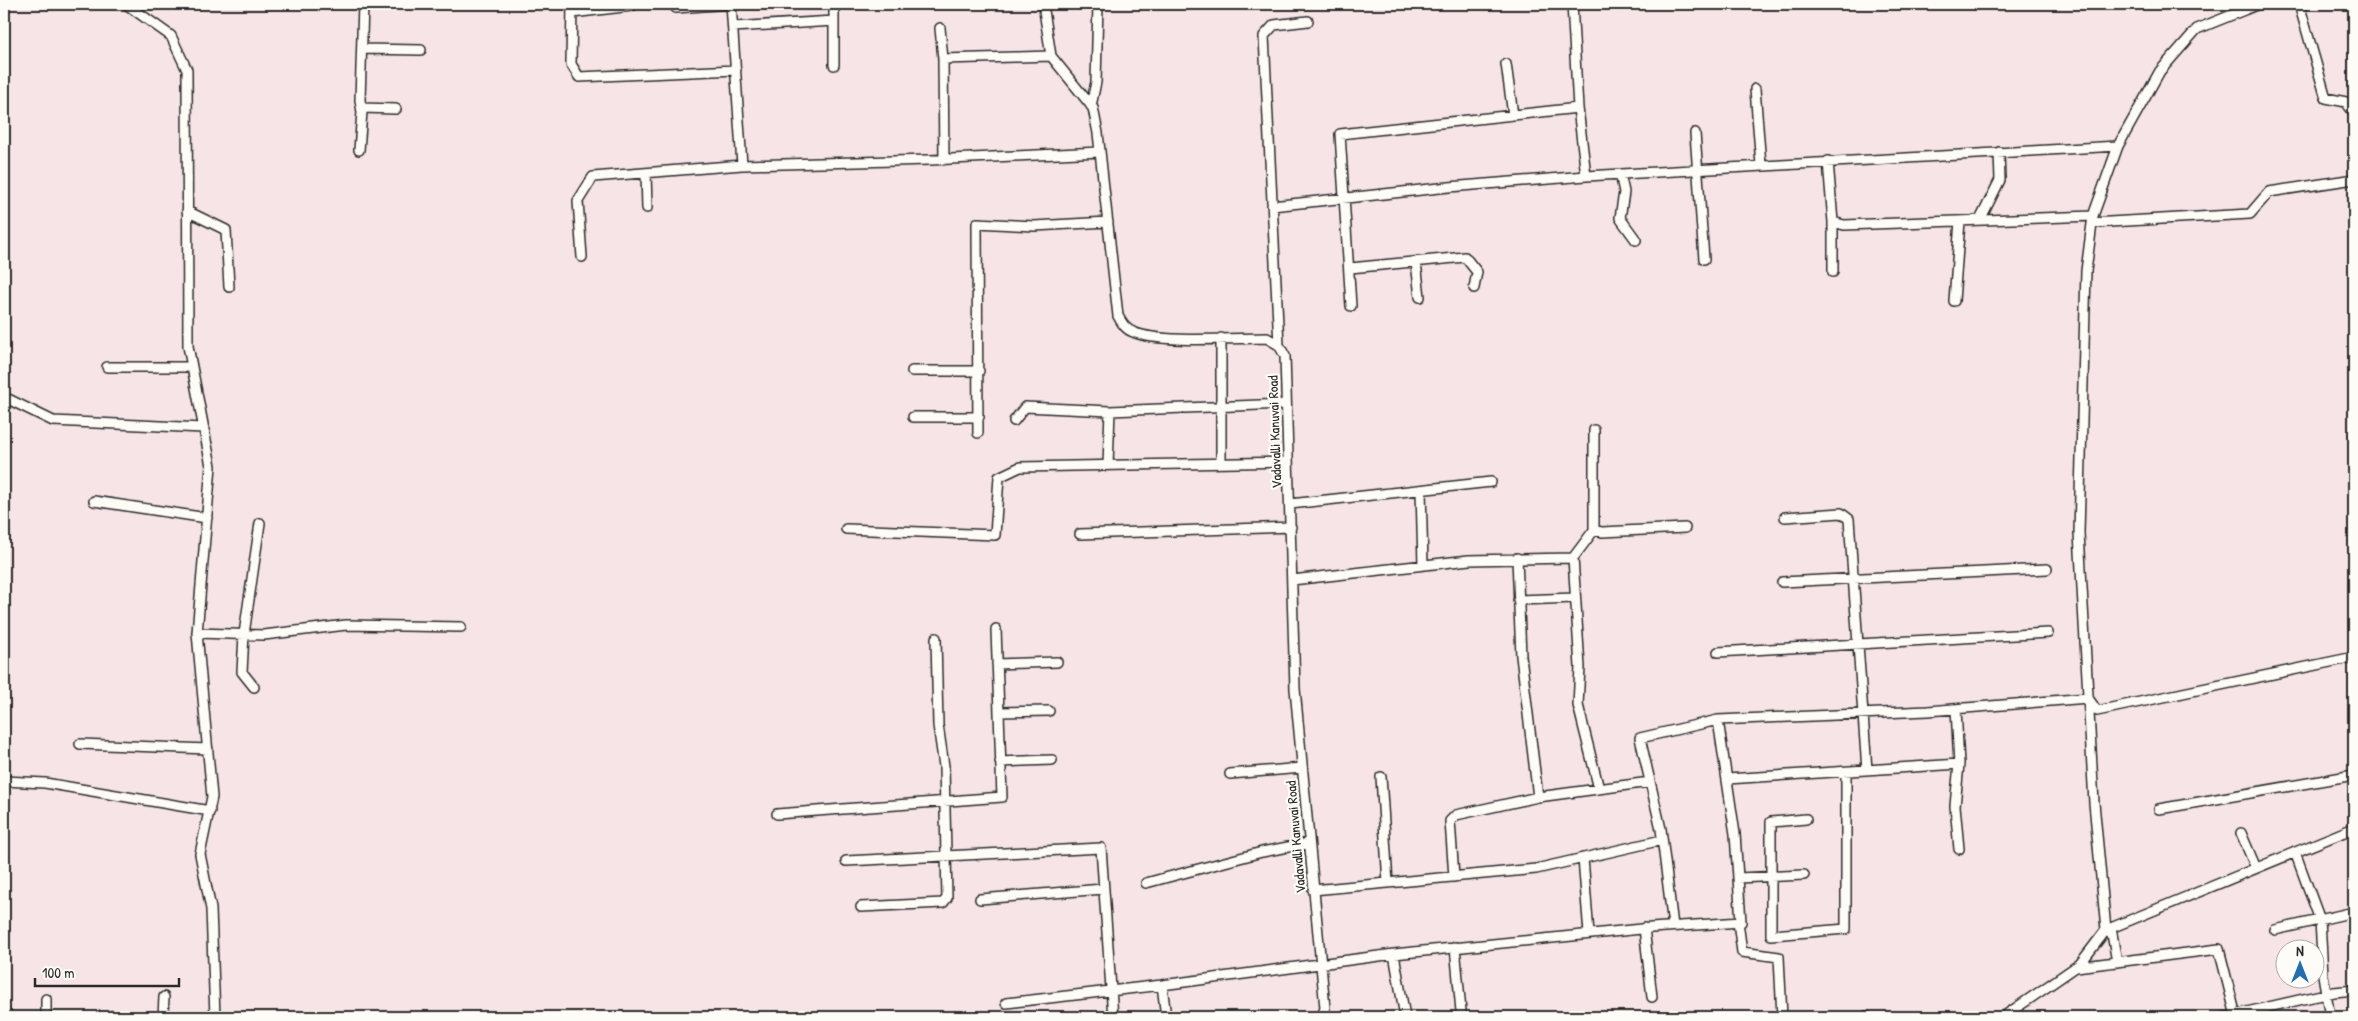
<svg xmlns="http://www.w3.org/2000/svg" width="2358" height="1021" font-family="'Patrick Hand',sans-serif">
<style>
.lines{fill:none;stroke-linecap:round;stroke-linejoin:round}
.minor-casing{stroke:#2b2b2b;stroke-width:12}
.minor{stroke:#fdfcf7;stroke-width:9}
.labels{text-anchor:middle;dominant-baseline:central;stroke-width:4.5;stroke-linejoin:round;paint-order:stroke}
.street-label{font-size:14px;fill:#2b2b2b;stroke:#fdfcf7}
</style>
<rect width="100%" height="100%" fill="#f6e4e6"/>
<filter id="ink" filterUnits="userSpaceOnUse"><feTurbulence type="fractalNoise" baseFrequency=".02" numOctaves="2"/><feDisplacementMap in="SourceGraphic" scale="10" xChannelSelector="R" yChannelSelector="G"/><feConvolveMatrix kernelMatrix="1 2 1 2 8 2 1 2 1" color-interpolation-filters="sRGB"/></filter>
<g filter="url(#ink)">
<g class="lines">
<defs>
<path id="minor" d="M126,4L171,36L187,70L188,346L211,466L197,633L212,797L200,854L211,909L215,1017
M572,4L571,64L579,77L736,70
M731,4L742,165
M1043,4L1051,56L1093,108L1098,133L1118,316C1122,323 1125,329 1133,332C1160,344 1235,338 1267,338L1279,345L1285,356L1295,689L1325,1008L1322,1017
M1572,4L1578,108L1586,176
M2299,4L2326,98L2346,102L2354,113
M676,8L731,4
M572,13L632,6
M733,27L834,21
M940,28L943,59
M362,49L421,50
M1506,64L1513,115
M834,65V4
M1755,89L1761,165
M1091,106L1096,82L1098,4
M362,108L396,109
M1695,133L1704,259
M359,150L362,112L360,100L363,4
M944,160L943,59L1051,56
M1828,161L1833,222L1844,225L2093,216
M646,173L647,208
M1620,174L1624,192L1620,218L1636,240
M1272,206L1449,187L1586,176L2118,146
M187,211L226,230L229,287
M1980,220L2000,180L1999,152
M2092,223L2250,214L2269,192L2354,179
M582,257L578,201L593,177L742,165L930,160L1100,152
M1416,262L1420,297
M1350,268L1465,257L1477,272L1474,288
M1833,272V222
M1954,301L1960,221
M1351,306L1340,134L1578,108
M1221,338V463
M1279,345L1264,36L1274,25L1308,21
M107,367H192
M912,371H979
M4,397L53,421L203,428
M913,417H979
M1014,421L1025,407L1110,411L1286,404
M978,433L977,223L1034,226L1108,222
M1108,465L1110,411
M1421,490L1423,565
M94,501L207,518
M1290,504L1491,482
M1785,517L1841,513L1849,519L1867,770
M846,529L995,535L999,477L1020,467L1288,462
M1594,530L1602,532L1685,528
M1080,534L1291,527
M1517,558L1521,656L1538,797
M1573,558L1594,530V430
M1292,580L1469,560L1573,558L1580,667L1578,705L1599,789
M1782,582L2047,569
M1518,600L1575,598
M197,633L264,635L346,625L461,627
M1718,652L2048,633
M997,664L1057,662
M254,687L242,672L244,634L260,523
M1956,709L1959,764L1955,806L1959,849
M999,712L1049,711
M80,744L208,749
M1000,762L1052,760
M1230,774L1302,768
M1381,777L1388,883
M1727,779L1959,764
M4,781L45,783L210,811
M2159,809L2354,775
M777,814L1002,797L996,629
M1806,819L1771,822V935L1846,929V772
M2241,833L2256,868
M2295,852L2320,920L2323,975L2330,1017
M1583,858L1589,934
M846,861L1101,848L1113,1017
M1454,877L1450,821L1456,815L1538,797L1650,782
M1738,878L1804,875
M1146,883L1262,852L1309,843
M1313,890L1536,869L1662,840
M980,899L1103,889
M861,907L943,903L947,898L944,766L938,725L936,638
M1738,922L1742,952L1779,957L1782,1017
M1673,926L1661,829L1640,738L1718,720L1928,711L2088,698L2097,711L2354,657
M1644,928L1652,997
M2111,928L2117,962
M2106,930L2094,803L2079,533L2086,271L2093,216L2118,146L2160,71L2197,29L2259,4
M2275,930L2354,912
M1455,947L1461,1011
M2076,967L2219,949L2236,1016
M1162,985L1166,1017
M1006,1003L1162,985L1394,954
M1866,1016V1017
M46,1017V999
M112,1017V1016
M163,1017L164,997
M1405,1017L1394,954L1651,928L1741,922L1735,834L1718,720
M2003,1017L2080,964L2106,930L2354,828
M2225,1017L2334,992L2354,990"/>
</defs>
<use href="#minor" class="minor-casing"/>
<use href="#minor" class="minor"/>
</g>
</g>
<g class="labels">
<g class="street-label">
<text transform="translate(1274 432) rotate(-92)">Vadavalli Kanuvai Road</text>
<text transform="translate(1295 837) rotate(-95)">Vadavalli Kanuvai Road</text>
</g>
</g>
<rect width="2358" height="1021" fill="none" stroke="#fdfcf7" stroke-width="20"/>
<rect x="10" y="10" width="2338" height="1001" fill="none" stroke="#2b2b2b" stroke-width="2" filter="url(#ink)"/>
<g transform="translate(2300 964)"><circle r="24" fill="#fdfcf7" stroke="#a9a8a5"/>
<path d="M0-4L9 19L0 12L-9 19Z" fill="#1f6fb2"/>
<text y="-8" font-size="14" font-weight="bold" text-anchor="middle" fill="#2b2b2b">N</text>
</g>
<path d="M35 978v8h144v-8" fill="none" stroke="#2b2b2b" stroke-width="2.5"/>
<text x="42" y="978" font-size="15" fill="#2b2b2b" stroke="#fdfcf7" stroke-width="4" paint-order="stroke">100 m</text>
</svg>
